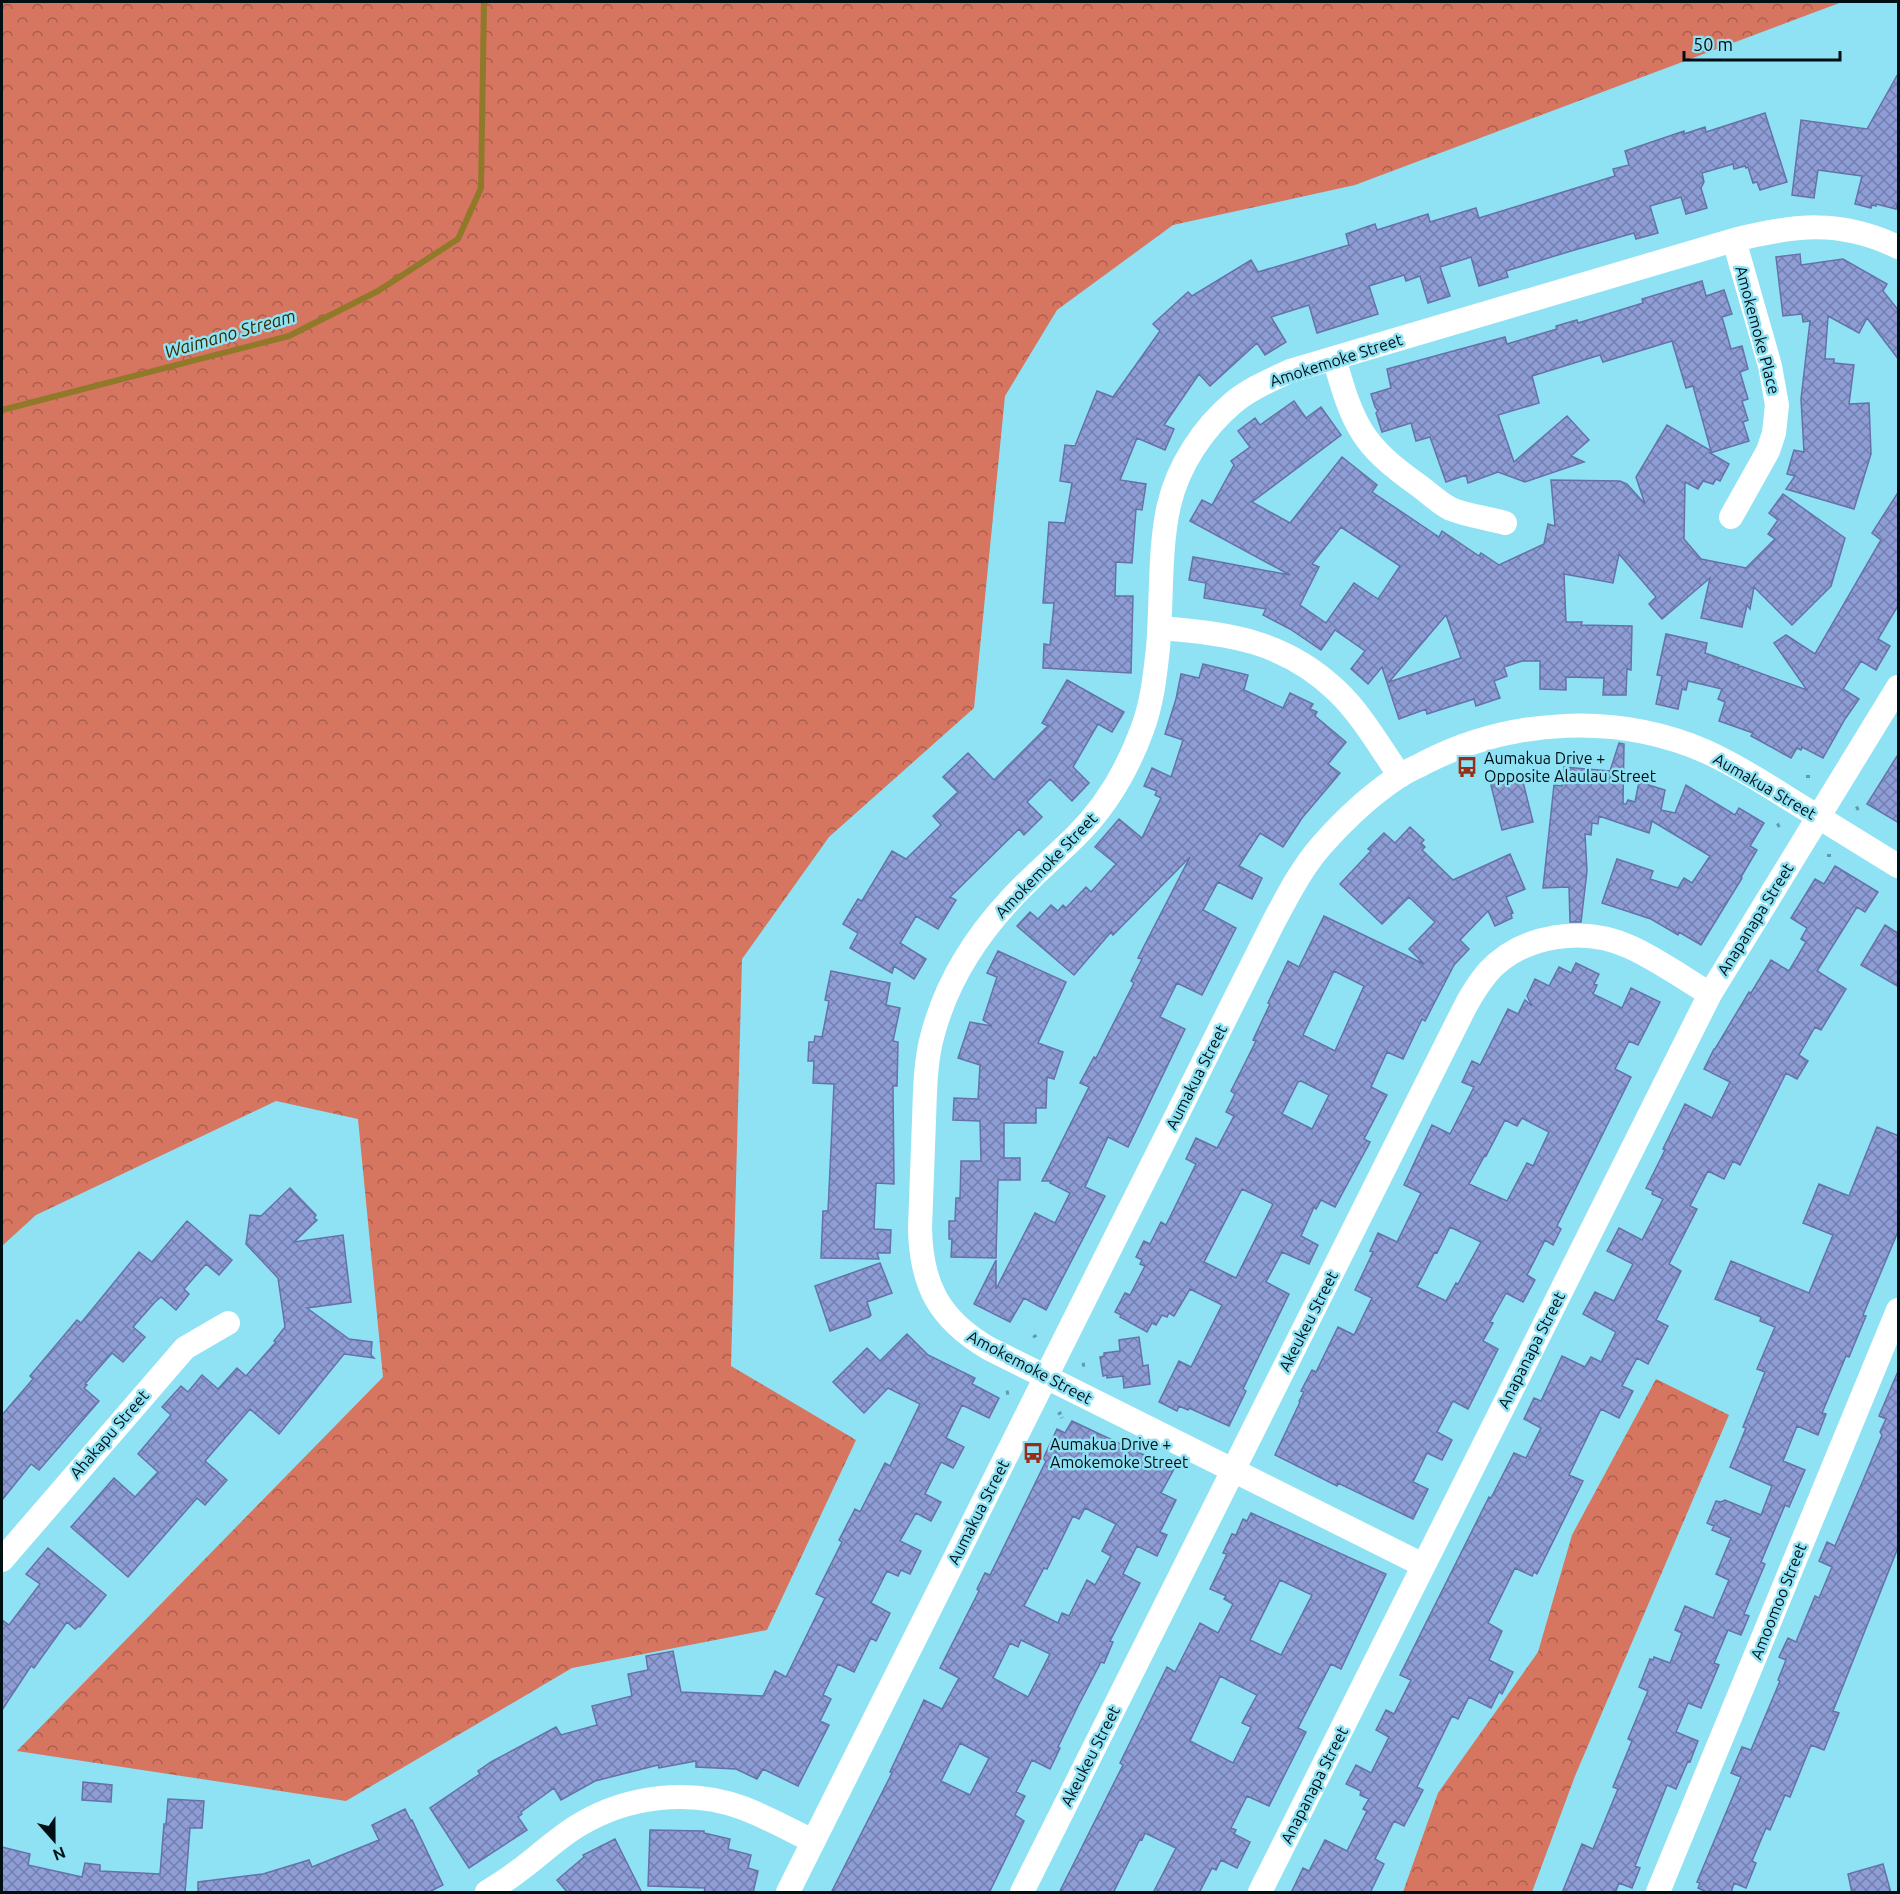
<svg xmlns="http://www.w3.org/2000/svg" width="1900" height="1894" font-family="Ubuntu,sans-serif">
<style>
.forest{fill:url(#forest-crowns)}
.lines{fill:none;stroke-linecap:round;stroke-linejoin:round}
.stream{stroke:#907a2a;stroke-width:6}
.building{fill:url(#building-cross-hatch);stroke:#6572a7;stroke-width:1.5;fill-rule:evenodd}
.path{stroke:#5f9ba9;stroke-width:4;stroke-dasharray:3 3;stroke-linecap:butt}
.minor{stroke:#fff;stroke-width:24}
.labels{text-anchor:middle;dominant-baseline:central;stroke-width:5;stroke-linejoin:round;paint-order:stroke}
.street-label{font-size:16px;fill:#000f14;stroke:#8fe2f4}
.poi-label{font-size:16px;fill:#000f14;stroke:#8fe2f4;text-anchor:start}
.water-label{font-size:18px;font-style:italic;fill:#372b00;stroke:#8fe2f4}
</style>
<defs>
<pattern id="forest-crowns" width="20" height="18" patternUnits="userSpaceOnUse" patternTransform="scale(1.5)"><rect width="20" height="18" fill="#d67560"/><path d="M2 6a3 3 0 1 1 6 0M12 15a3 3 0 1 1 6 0" fill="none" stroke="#ab5e4e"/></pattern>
<pattern id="building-cross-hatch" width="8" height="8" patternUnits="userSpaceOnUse" patternTransform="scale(1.5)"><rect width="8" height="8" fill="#8f9dd6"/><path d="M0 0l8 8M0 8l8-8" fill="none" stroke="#727eac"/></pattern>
</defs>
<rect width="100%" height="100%" fill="#8fe2f4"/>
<path class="forest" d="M2,2H1842L1355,185L1173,225L1057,310L1005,396L974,708L829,837L742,959L731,1366L856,1440L767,1630L572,1668L346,1801L17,1751L383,1377L358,1119L276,1101L36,1215L2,1246Z
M1656,1379L1729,1415L1575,1776L1532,1892H1403L1438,1793L1538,1652L1572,1535Z"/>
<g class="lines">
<path class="stream" d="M2,410L289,336L378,291L458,239L481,188L484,2"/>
</g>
<path class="building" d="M1899,72V199L1896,209L1876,204V206L1872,205L1871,208L1855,204L1862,176L1818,170L1814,198L1792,195L1801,120L1867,129Z
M1765,113L1787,182L1760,190L1757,182L1753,183L1748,167L1746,168L1745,166L1734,169L1733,164L1702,173L1704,182L1701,188L1707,208L1686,214L1681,197L1650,206L1658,233L1636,239L1634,233L1571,251L1506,271L1508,277L1479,286L1471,257L1440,267L1450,296L1428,303L1420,276L1406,281L1404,275L1369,286L1378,314L1317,333L1309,305L1271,317L1286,342L1265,355L1257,343L1210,386L1199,374L1164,425L1174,429L1165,450L1137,438L1120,480L1146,484L1142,510L1136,509L1132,563L1116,562L1115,596H1133L1131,673L1043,668L1044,644L1050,645L1054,603H1043L1049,522L1065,523L1072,483L1060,481L1065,445L1075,446L1097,391L1113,397L1160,331L1153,324L1188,292L1192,296L1251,260L1258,272L1349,245L1346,234L1375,224L1377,230L1428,214L1430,222L1476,208L1479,218L1615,176L1613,169L1629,165L1625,151L1684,131V134L1705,127L1706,132Z
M1800,254L1801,265L1843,259L1887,284L1883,291L1899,311V360L1867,318L1859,333L1828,316L1825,359H1834V363L1854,365L1849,404L1869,403L1871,454L1854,509L1786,489L1795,476L1787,474L1794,450L1804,452L1801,399L1810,321L1803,322L1802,314L1783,316L1776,257Z
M1702,281L1706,296L1724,290L1732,314L1722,317L1731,349L1742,346L1748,369L1740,372L1748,399L1742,401L1748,420L1743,422L1749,441L1710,453L1729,464L1720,481L1716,479L1713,484L1703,481L1698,489L1685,482L1684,539L1701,559L1746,568L1775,539L1768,534L1778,520L1769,513L1783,494L1845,538L1831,586L1792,625L1754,587L1750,609L1747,605L1742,627L1701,618L1710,578L1662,619L1649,604L1656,597L1619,554L1613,583L1564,574L1566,622H1582L1581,625L1632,626L1631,670L1627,669L1626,695H1603L1604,678L1566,677V690L1540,689V661H1522L1504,667L1507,676L1494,681L1500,698L1476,706L1474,699L1427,714L1426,709L1399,719L1382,667L1368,684L1351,669L1365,651L1335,630L1321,650L1290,629L1263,615L1266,609L1204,598L1206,583L1189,580L1193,557L1290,575L1190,521L1202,500L1212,505L1234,465L1231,461L1250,447L1238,431L1255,418L1260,425L1294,401L1306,418L1321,407L1341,435L1252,502L1290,523L1342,457L1377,485L1372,492L1439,537L1442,531L1479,556L1481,553L1499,565L1544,544L1548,524L1555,526L1551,480L1620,481L1627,484L1645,504L1636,477L1667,425L1711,451L1693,386L1686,388L1672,341L1603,362L1600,355L1532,376L1539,403L1498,415L1514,462L1567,416L1589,440L1571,456L1584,462L1525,482L1498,472L1468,483L1466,475L1446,482L1430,437L1416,441L1411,423L1382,432L1376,413L1378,411L1375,407L1371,394L1391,388L1387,369L1505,337L1507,344L1557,329L1556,326L1577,320L1578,323L1643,303L1642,299ZM1341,527L1400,566L1378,599L1354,583L1326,623L1300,605L1319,567L1312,564ZM1446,615L1461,658L1389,682Z
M1899,491V604L1878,639L1890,646L1876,670L1861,661L1843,689L1859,699L1845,719L1823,758L1802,747L1801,750L1797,748L1791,758L1751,736L1753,733L1719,721L1725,702L1718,699L1722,689L1688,681L1686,690L1682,689L1678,709L1656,704L1662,676L1657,675L1666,634L1707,643L1705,653L1739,665L1738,668L1741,666L1807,690L1774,643L1786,635L1815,654L1881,540L1872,533Z
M1203,664L1248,675L1244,690L1283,708L1290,693L1313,704L1310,709L1317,712L1315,716L1346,742L1328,764L1340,773L1302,818L1283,847L1260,833L1239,866L1262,878L1252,899L1218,882L1203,910L1236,928L1202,995L1177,983L1160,1017L1185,1029L1128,1147L1108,1137L1085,1187L1105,1196L1046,1310L1024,1298L1010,1322L974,1304L996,1260V1289L1035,1213L1055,1223L1070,1193L1050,1183L1051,1181H1042L1089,1087L1080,1083L1094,1057L1096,1058L1134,983L1131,981L1142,959L1138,958L1190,857L1113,935L1111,932L1074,975L1017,926L1030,912L1038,919L1051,905L1058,911L1063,905L1066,908L1086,887L1091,892L1116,864L1095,847L1119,819L1142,838L1161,798L1155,795L1157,791L1144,786L1152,768L1171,777L1183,740L1165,734L1176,699L1181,674L1199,678Z
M1067,680L1124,712L1112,732L1098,724L1073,767L1089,783L1072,801L1050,779L1027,802L1042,817L1024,835L1019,829L950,897L956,900L938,929L916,916L900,943L926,959L914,979L894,966L892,973L850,948L858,933L843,924L858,899L862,901L892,851L906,859L941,825L933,816L958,792L943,777L968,753L994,780L1048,726L1042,723Z
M1619,743L1624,744L1623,804H1626L1628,800L1635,802L1639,782L1665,790L1661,810L1675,813L1686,785L1735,815L1739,808L1764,823L1750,846L1757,850L1741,877L1742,878L1701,945L1679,932L1678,935L1651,919L1602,903L1617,859L1653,871L1650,879L1678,888L1684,878L1692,883L1710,856L1652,821L1649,833L1599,816L1598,824L1592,823L1591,835L1585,834L1587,871L1581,922H1570L1569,887L1543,888L1554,785L1562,786L1564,767L1610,771Z
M1899,753V823L1867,804Z
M1521,774L1533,822L1502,830L1490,781Z
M1410,827L1424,840L1421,843L1425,847L1422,850L1453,880L1510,854L1525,889L1506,897L1513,913L1511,914L1512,918L1495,926L1488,911L1460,940L1469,949L1454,965L1425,1021L1422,1019L1403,1059L1387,1052L1371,1087L1387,1095L1364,1139L1370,1142L1335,1207L1321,1200L1316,1209L1314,1207L1301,1236L1318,1245L1309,1264L1282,1252L1266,1282L1289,1294L1243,1389L1246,1391L1229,1426L1189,1408L1188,1410L1179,1406L1177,1411L1159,1402L1179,1361L1191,1367L1222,1305L1190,1289L1174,1316L1169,1313L1167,1317L1162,1315L1156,1325L1152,1323L1147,1332L1120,1317L1121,1315L1115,1312L1125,1293L1130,1295L1145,1266L1140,1264L1142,1260L1136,1257L1144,1241L1150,1244L1161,1222L1166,1225L1196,1164L1186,1159L1196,1138L1217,1148L1234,1116L1226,1112L1235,1094L1231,1091L1256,1041L1253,1040L1270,1004L1268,1003L1288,961L1299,967L1324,916L1424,964L1409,949L1435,922L1409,897L1382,924L1340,884L1371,851L1368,849L1384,833L1395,843ZM1334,971L1364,986L1335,1051L1303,1035ZM1301,1081L1329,1095L1312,1129L1282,1114L1298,1082ZM1242,1189L1273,1204L1236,1278L1204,1262Z
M1835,866L1878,892L1865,912L1857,907L1817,971L1846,989L1821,1030L1815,1027L1799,1055L1808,1061L1797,1079L1786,1073L1740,1165L1733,1161L1724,1179L1708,1171L1690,1206L1697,1209L1669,1264L1681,1271L1656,1320L1668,1326L1648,1364L1637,1358L1622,1386L1633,1391L1619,1418L1601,1409L1569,1475L1583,1481L1537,1574L1534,1572L1532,1576L1515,1568L1488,1623L1502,1631L1489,1660L1513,1672L1502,1694L1499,1692L1491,1708L1469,1697L1458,1719L1452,1716L1417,1787L1423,1790L1404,1826L1394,1821L1375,1859L1384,1864L1370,1893H1291L1303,1868L1309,1871L1325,1840L1347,1851L1367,1811L1363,1809L1369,1799L1360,1795L1361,1791L1346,1784L1356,1765L1371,1773L1389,1737L1376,1730L1386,1710L1394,1714L1411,1680L1400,1675L1489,1497L1491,1498L1514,1453L1526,1458L1541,1428L1524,1419L1534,1398L1541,1401L1562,1356L1585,1367L1591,1357L1601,1362L1616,1332L1583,1314L1595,1292L1614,1301L1633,1264L1607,1251L1619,1228L1642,1240L1663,1199L1652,1194L1653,1191L1646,1188L1665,1150L1663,1149L1685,1104L1712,1118L1730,1082L1704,1069L1714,1049H1715L1749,992L1751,993L1771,960L1789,971L1806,942L1801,939L1807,928L1791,918L1815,879L1824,884Z
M1885,925L1899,934V987L1861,965Z
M998,951L1066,982L1038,1043L1063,1052L1054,1079L1047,1077L1046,1108H1036V1123H1004V1158H1020V1180H998L996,1258L951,1257L952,1239H949V1221H955L956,1198H960L961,1161H981L980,1121L953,1120L954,1098L978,1099L980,1065L958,1058L970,1022L992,1026L983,1020L997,977L987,973Z
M1576,963L1599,974L1594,984L1597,985L1593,994L1622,1008L1631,988L1660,1002L1638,1045L1629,1041L1615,1069L1631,1077L1557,1226L1561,1229L1553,1245L1545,1240L1527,1275L1535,1280L1523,1302L1506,1293L1490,1322L1493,1323L1483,1341L1498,1349L1468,1409L1453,1401L1437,1432L1452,1440L1442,1460L1427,1453L1413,1482L1428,1489L1413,1519L1338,1483L1337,1486L1275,1455L1300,1402L1299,1401L1304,1392L1301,1391L1312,1370L1316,1372L1338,1327L1354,1335L1372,1298L1355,1290L1373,1252L1370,1251L1378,1233L1397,1242L1421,1193L1404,1185L1432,1125L1450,1134L1474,1087L1462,1082L1472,1061L1480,1065L1508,1009L1518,1014L1525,1000L1532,1006L1527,996L1535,979L1549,986L1559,967L1571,973ZM1522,1118L1549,1132L1533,1166L1527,1163L1507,1201L1469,1184L1485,1155L1486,1156L1505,1120L1517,1126ZM1450,1227L1481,1242L1458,1284L1456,1283L1446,1301L1417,1287L1435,1252L1437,1253Z
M831,971L890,983L886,1005L900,1008L893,1041L898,1042L897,1086H893L894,1184L876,1183L874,1229L891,1230L890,1253H877L879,1259L821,1258L823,1211H828L834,1084L813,1083L814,1061H808L809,1042H814L815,1036L822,1037L829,1001L825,1000Z
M1877,1127L1899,1136V1229L1863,1315L1866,1316L1849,1357L1846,1356L1822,1413L1826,1414L1818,1435L1797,1426L1783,1461L1805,1470L1789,1507L1785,1505L1761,1562L1765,1564L1744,1614L1749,1616L1741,1635L1728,1630L1714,1663L1719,1665L1701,1708L1688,1703L1676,1732L1698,1741L1690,1762L1688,1761L1676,1789L1667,1785L1635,1866L1640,1868L1632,1888L1619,1883L1615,1893H1562L1582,1844L1593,1849L1618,1789L1613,1787L1632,1741L1628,1739L1648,1691L1639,1687L1650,1659L1653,1660L1654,1657L1670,1663L1682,1633L1675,1630L1685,1606L1713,1618L1729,1580L1716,1574L1731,1538L1712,1530L1714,1526L1707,1523L1716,1501L1721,1502L1725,1500L1761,1515L1772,1486L1730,1467L1746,1428L1743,1427L1765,1372L1757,1369L1775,1327L1760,1321L1761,1317L1715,1299L1731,1261L1809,1293L1833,1235L1803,1223L1819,1184L1849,1196Z
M290,1188L316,1215L314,1218L317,1220L294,1242L343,1235L351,1302L307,1308L349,1339L372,1342L371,1355L374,1358L344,1354L279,1434L250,1409L205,1461L227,1480L205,1505L197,1498L128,1577L71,1527L114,1478L135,1497L158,1472L138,1454L171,1415L162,1407L181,1386L188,1392L202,1375L218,1389L237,1368L246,1376L276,1342L274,1341L285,1327L278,1278L246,1244L250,1215L261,1216Z
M187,1221L232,1260L219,1275L206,1264L184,1289L189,1294L176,1310L161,1297L155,1302L133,1327L145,1337L123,1362L112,1353L85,1384L87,1385L84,1388L99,1401L39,1470L31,1464L2,1500V1415L33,1379L30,1376L77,1320L81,1323L139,1252L152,1262Z
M880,1263L892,1293L867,1302L871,1315L869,1317L830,1331L815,1286Z
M907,1334L928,1355L975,1378L972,1384L999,1398L989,1418L962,1405L946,1438L964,1447L953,1468L941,1462L925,1494L941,1502L931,1521L916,1513L900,1541L921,1551L910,1574L901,1570L898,1576L887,1571L871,1603L890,1613L876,1641L871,1638L854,1672L838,1664L823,1695L831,1699L820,1721L829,1725L798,1786L763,1769L757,1779L736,1769L696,1767V1761L659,1768L658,1765L595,1781L561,1800L554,1788L521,1812L522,1814L518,1817L527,1830L469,1868L430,1808L480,1774L478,1771L491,1762L556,1727L561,1735L597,1725L592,1706L632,1696L628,1674L648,1670L646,1656L673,1651L681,1692L763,1696L775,1671L786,1677L825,1598L816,1594L842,1542L839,1540L855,1509L860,1512L885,1463L890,1466L920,1404L888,1388L864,1413L833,1382L867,1348L880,1361Z
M1139,1337L1143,1366L1148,1365L1150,1384L1124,1388L1123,1376L1107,1378V1375L1103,1376L1100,1357L1104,1356V1353L1120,1351L1119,1340Z
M1899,1369V1545L1833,1711L1839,1713L1824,1750L1811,1745L1790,1797L1785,1795L1770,1830L1766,1828L1752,1861L1756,1863L1746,1888L1734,1883L1731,1893H1709L1698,1888L1700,1883L1697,1882L1741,1777L1731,1773L1742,1747L1751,1750L1780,1681L1778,1680L1786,1660L1779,1657L1788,1638L1796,1642L1815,1596L1819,1598L1832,1567L1819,1561L1827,1542L1835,1546L1862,1483L1882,1435L1880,1432L1886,1419L1879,1416Z
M1072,1421L1174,1469L1161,1493L1176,1500L1160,1532L1167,1535L1157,1556L1137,1546L1123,1574L1140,1583L1110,1641L1113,1642L1104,1663L1101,1662L1078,1706L1058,1747L1060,1748L1050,1769L1032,1760L1016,1792L1025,1796L1015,1815L1024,1821L989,1893H831L892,1773L890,1772L924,1700L942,1709L959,1678L940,1668L979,1591L977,1589L985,1573L990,1575L1024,1506L1046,1461L1043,1459L1057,1429L1065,1433ZM1085,1508L1116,1524L1102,1551L1111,1556L1095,1585L1087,1580L1069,1616L1062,1613L1058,1623L1024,1606L1044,1568L1047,1569L1073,1516L1079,1519ZM1021,1640L1050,1654L1028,1697L993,1678L1010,1643L1018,1647ZM960,1743L989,1758L970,1795L941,1781Z
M1251,1513L1386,1574L1341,1669L1331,1664L1298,1728L1306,1732L1269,1806L1247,1796L1231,1828L1236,1830L1234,1834L1250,1842L1237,1868L1221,1860L1216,1870L1212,1868L1199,1893H1153L1176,1848L1145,1833L1142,1840L1140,1839L1113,1893H1059L1123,1765L1120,1763L1167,1667L1175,1672L1200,1623L1218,1633L1233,1604L1224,1599L1226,1596L1210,1589L1227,1554L1223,1553L1232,1534L1236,1535L1243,1519L1247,1521ZM1280,1580L1312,1595L1281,1655L1250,1640ZM1220,1676L1257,1695L1242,1723L1251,1727L1233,1763L1190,1741Z
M48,1548L106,1595L80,1627L79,1626L75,1629L67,1622L34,1668L31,1666L2,1710V1620L9,1625L40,1584L26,1574Z
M83,1782L112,1785L111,1802L82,1800Z
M168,1799L204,1801L202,1828H190L185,1893H2V1847L30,1854L28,1865L82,1877L85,1863L100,1865V1871L160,1874L164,1824H166Z
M405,1809L411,1821L412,1820L443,1885L427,1893H198V1882L263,1874L309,1860L312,1867L379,1840L372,1825Z
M650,1830L704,1831V1833L730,1839L728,1849L751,1855L748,1868L758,1871L753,1893H704L705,1888L648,1886Z
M615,1839L642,1893H568L557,1880L584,1857L583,1855Z
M1883,1864L1891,1893H1852L1848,1874Z"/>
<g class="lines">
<path class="path" d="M1808,775V780
M1856,809L1860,807
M1777,826L1781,824
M1829,854V858
M1034,1335L1037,1340
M1082,1365L1087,1364
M1006,1393L1010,1392
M1059,1412L1062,1418"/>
<path class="minor" d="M1334,358C1353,424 1360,444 1418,485C1428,492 1440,504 1451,509C1468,516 1488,518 1505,523
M1731,517L1768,451L1774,433L1777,405L1770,366L1734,240
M1160,628C1228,633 1285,641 1337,691C1362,715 1380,747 1400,776
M2,1560L185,1348L228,1323
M1423,1565L988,1348C939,1319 921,1285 920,1228C921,1192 923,1156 924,1120C925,1093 925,1067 931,1041C944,987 972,941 1010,900C1031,877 1055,857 1077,835C1106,806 1128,768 1142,730C1152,704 1155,676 1158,648C1162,603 1159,548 1169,505C1178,466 1203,428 1234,402C1251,388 1271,380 1290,371L1734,240C1794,225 1840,219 1898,247
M487,1892C497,1886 508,1879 517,1872C538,1857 557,1838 579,1825C627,1796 690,1788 743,1808C767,1817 790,1830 813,1841
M788,1892L1273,923C1287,897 1301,869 1321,846C1344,820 1369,796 1398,777C1407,771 1417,767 1426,762C1513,718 1618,713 1707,752C1735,765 1761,781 1786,797C1824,820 1861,843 1898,866
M1022,1892L1463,1011C1470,997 1478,984 1488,972C1523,934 1584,926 1630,947C1657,959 1683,978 1710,994
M1260,1892L1710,994L1898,687
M1658,1892L1898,1310"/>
</g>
<defs>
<symbol id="bus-bare" viewBox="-9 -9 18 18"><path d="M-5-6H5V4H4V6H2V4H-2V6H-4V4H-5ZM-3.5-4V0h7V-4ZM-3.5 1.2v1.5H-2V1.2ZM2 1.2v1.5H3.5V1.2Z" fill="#972e19" stroke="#8fe2f4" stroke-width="2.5" paint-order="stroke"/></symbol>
</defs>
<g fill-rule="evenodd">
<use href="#bus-bare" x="1452" y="752" width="30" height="30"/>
<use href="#bus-bare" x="1018" y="1438" width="30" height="30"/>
</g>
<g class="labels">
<g class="street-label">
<text transform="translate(1758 330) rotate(75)">Amokemoke Place</text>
<text transform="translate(1336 360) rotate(-18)">Amokemoke Street</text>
<text transform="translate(1765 786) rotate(30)">Aumakua Street</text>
<text transform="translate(1046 865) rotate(-46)">Amokemoke Street</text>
<text transform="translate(1755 919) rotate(-58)">Anapanapa Street</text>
<text transform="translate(1196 1077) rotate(-63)">Aumakua Street</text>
<text transform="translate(1308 1321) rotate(-63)">Akeukeu Street</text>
<text transform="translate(1531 1350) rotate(-63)">Anapanapa Street</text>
<text transform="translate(1030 1367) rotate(28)">Amokemoke Street</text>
<text transform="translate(109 1434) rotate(-49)">Ahakapu Street</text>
<text transform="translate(978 1512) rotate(-63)">Aumakua Street</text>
<text transform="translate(1778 1601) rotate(-68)">Amoomoo Street</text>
<text transform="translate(1090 1756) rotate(-63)">Akeukeu Street</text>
<text transform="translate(1314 1785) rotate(-63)">Anapanapa Street</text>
</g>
<g class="poi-label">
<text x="1484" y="758">Aumakua Drive +<tspan x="1484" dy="18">Opposite Alaulau Street</tspan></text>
<text x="1050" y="1444">Aumakua Drive +<tspan x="1050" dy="18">Amokemoke Street</tspan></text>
</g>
<g class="water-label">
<text transform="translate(230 333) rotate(-16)">Waimano Stream</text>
</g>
</g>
<rect width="1900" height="1894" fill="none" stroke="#000f14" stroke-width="6"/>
<g transform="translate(54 1840) rotate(159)" stroke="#8fe2f4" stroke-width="4.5" paint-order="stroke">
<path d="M0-4.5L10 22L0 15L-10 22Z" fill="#000f14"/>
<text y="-9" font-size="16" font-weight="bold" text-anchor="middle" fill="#000f14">N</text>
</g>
<path d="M1684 51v9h156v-9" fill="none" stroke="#000f14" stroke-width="3"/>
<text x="1693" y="51" font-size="18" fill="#000f14" stroke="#8fe2f4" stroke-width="4.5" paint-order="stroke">50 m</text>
</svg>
